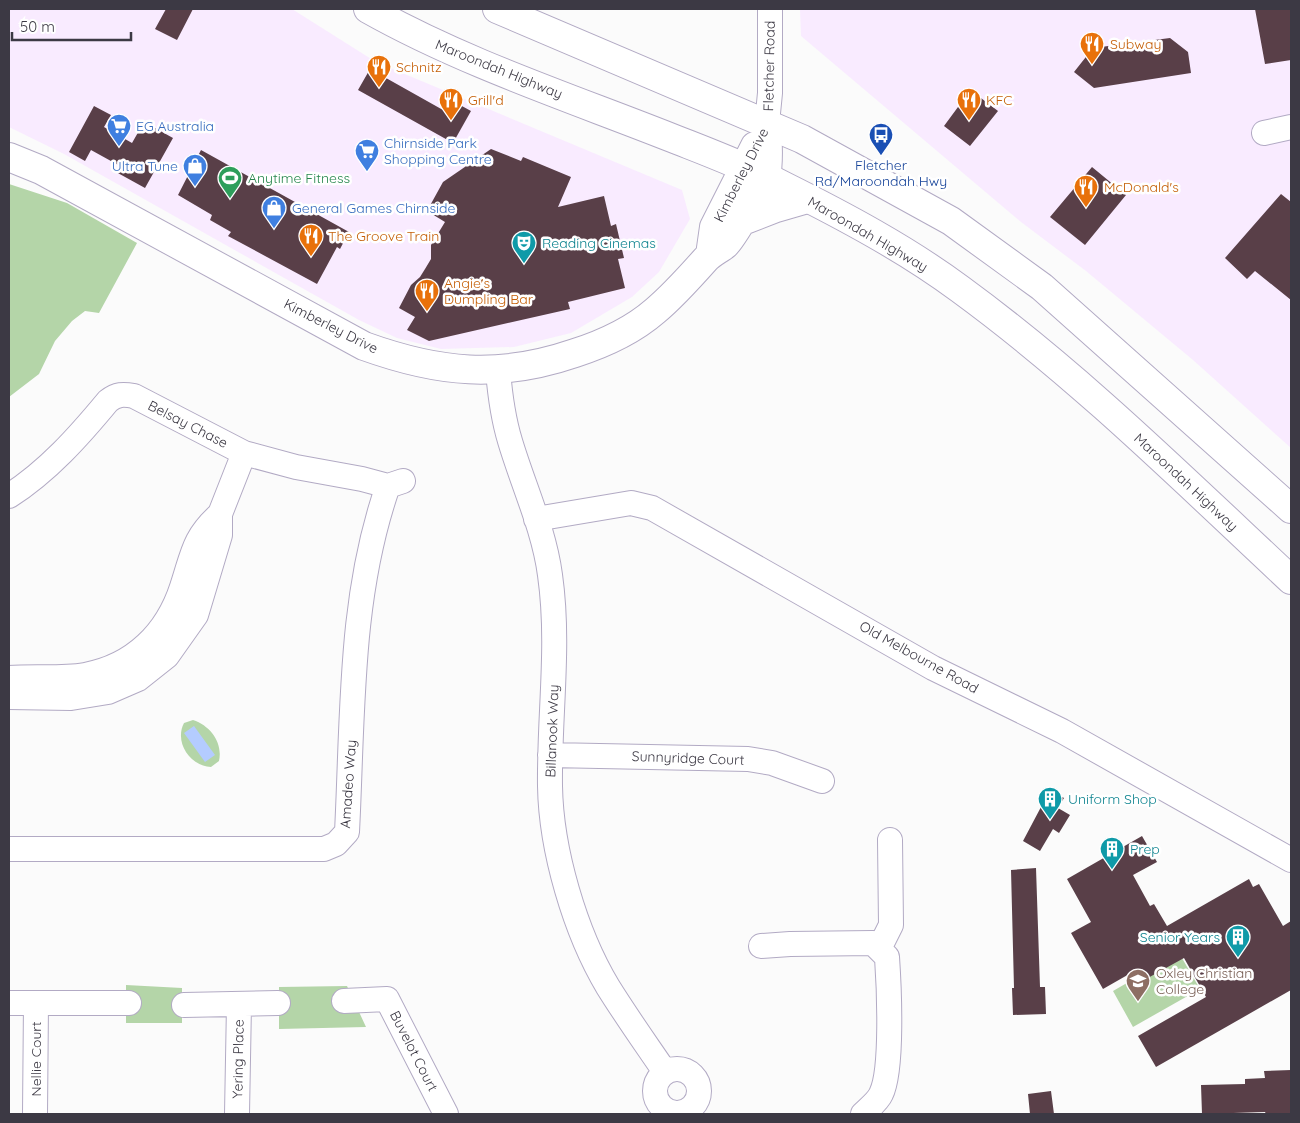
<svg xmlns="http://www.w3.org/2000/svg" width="1300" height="1123" font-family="Quicksand,sans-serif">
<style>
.commercial{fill:#f9ebff}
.green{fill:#b4d5a8}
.water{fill:#b4ccff}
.building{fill:#593f48}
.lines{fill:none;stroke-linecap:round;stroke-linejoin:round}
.minor-casing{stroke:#b2aac4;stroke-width:26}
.major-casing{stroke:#b2aac4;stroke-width:30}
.highway-casing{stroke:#b2aac4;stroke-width:30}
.minor{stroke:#fff;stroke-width:24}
.major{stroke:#fff;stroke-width:28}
.highway{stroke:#fff;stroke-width:28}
.labels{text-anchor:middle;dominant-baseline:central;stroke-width:5;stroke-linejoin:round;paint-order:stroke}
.food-label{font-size:14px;fill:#c56008;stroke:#fff;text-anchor:start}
.street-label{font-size:14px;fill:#3c3944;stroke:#fff}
.shop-label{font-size:14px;fill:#366cbe;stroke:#fff;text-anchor:start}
.transit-label{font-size:14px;fill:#164399;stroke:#fff}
.leisure-label{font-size:14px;fill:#27864d;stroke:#fff;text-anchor:start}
.culture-label{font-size:14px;fill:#0d838f;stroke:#fff;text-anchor:start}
.education-label{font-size:14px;fill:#785e54;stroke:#fff;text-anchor:start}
</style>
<rect width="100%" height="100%" fill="#fbfbfb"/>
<path class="commercial" d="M9,9H292L376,62L682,190L690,219L659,272L632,297L571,333L514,347L441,349L397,338L359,320L64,154L9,127Z
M800,9H1291V448L1193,360L1086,271L1021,222L801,36Z"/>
<path class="green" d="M9,184L67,203L137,243L99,313L85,311L72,321L55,341L39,374L9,397Z
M193,720C211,726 223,743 219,761L211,767C190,766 174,742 184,723Z
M1179,953L1200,989L1133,1027L1113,991Z
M126,985L182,988V1023H126Z
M347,986L366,1027L279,1029V987Z"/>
<path class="water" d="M194,726L215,755L205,762L184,733Z"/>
<path class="building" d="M166,9H193L177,40L155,29Z
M1255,9H1291V60L1265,64Z
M1170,38L1188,52L1191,73L1094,88L1074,72L1093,48Z
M370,69L443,110L449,99L471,111L453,143L358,90Z
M977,95L998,111L970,146L944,126L958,107L964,111Z
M94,106L111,115L104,127L132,143L144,122L173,138L145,188L116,172L120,166L91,150L85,161L69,152Z
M491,149L521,161L523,157L571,177L558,207L604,196L611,226L616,224L624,258L618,259L625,288L568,302L570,309L429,341L407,330L415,317L399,308L411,285L420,277L425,269L431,259V245L445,222L427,211L443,182Z
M201,150L349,232L340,249L337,247L317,284L228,236L231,232L210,220L212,215L178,195Z
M1092,167L1126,195L1085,245L1050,217Z
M1281,194L1291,202V300L1255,271L1247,279L1225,258Z
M1050,790L1064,798L1058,808L1070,815L1059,833L1053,829L1040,851L1023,841Z
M1142,836L1157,862L1133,875L1150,906L1154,904L1167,926L1249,879L1253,887L1259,884L1283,926L1291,921V990L1156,1067L1138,1036L1206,997L1184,958L1137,984L1131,973L1103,989L1071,933L1091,922L1067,879Z
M1036,868L1040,987H1045L1046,1014L1013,1015L1012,988H1014L1011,870Z
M1291,1070V1114H1266L1265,1112L1202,1114L1201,1085L1245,1084V1079L1265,1078L1264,1071Z
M1051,1091L1054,1114H1030L1028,1094Z"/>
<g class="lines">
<defs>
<path id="minor" d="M767,123L770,93V9
M1264,133L1291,127
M498,371C500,395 503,418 510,441C523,485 544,529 550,575C560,645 549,715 550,786C551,850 575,932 608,987C626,1016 646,1044 665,1072
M9,496C48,471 79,436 108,401C117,394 123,394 134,396L244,453L296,467L362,479L388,486L403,481
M536,519L631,503L652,508L933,668L1062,731L1291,860
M9,678C34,676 61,679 85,675C134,666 167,633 182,587C193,554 193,538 220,514
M9,697L71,698L108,692L138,679L167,656L196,615L220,535V514L244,453
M550,755L748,759L772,763L822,781
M9,849H324L336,844L347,832C353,716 349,597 388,486
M761,946L790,944L873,943L887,957C889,986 893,1070 881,1094C878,1101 869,1108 863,1114
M879,949L891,925L890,840
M344,1001L387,999L446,1114
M9,1003H129
M184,1005L278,1003
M655 1091a22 22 0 1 1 44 0a22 22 0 1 1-44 0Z
M35,1114L36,1003
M237,1114L239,1004"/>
<path id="major" d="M9,157L41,170L364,346C439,373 499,379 575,353C603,344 632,331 655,311C673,296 689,278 705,260C711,253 719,250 726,244C732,239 765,183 766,176C770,159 767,139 767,123
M740,222L776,208L807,199
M710,255L714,227L755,146"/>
<path id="highway" d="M368,9C464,63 571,98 672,138C710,153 748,167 784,186C844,216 906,249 960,289C1079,376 1184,480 1291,580
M497,9L802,139L951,221L1042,287L1291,509"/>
</defs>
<use href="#minor" class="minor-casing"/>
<use href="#major" class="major-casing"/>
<use href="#highway" class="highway-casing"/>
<use href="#minor" class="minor"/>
<use href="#major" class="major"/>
<use href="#highway" class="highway"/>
</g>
<defs>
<symbol id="restaurant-pin" viewBox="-11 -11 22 30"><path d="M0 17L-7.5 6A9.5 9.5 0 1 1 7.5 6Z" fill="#e8710a" stroke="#fff"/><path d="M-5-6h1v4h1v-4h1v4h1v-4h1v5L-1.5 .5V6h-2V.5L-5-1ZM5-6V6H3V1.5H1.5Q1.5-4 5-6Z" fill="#fff"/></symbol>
<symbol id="supermarket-pin" viewBox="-11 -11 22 30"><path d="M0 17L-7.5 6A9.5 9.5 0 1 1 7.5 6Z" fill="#3f7fe0" stroke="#fff"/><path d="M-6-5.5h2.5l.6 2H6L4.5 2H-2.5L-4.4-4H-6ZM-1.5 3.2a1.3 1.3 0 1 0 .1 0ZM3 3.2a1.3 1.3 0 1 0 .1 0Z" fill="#fff"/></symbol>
<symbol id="bus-pin" viewBox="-11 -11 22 30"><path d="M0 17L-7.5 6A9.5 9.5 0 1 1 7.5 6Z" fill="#1a4fb4" stroke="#fff"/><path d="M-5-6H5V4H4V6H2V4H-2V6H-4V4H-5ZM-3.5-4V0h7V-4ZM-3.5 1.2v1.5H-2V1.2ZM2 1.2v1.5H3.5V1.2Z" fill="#fff"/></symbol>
<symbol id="shop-pin" viewBox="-11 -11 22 30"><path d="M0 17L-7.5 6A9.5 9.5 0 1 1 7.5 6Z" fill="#3f7fe0" stroke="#fff"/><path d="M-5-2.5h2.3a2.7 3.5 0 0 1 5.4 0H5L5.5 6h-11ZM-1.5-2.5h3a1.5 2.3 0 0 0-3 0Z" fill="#fff"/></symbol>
<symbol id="stadium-pin" viewBox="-11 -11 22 30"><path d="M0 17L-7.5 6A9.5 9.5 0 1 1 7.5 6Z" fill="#2e9e5b" stroke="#fff"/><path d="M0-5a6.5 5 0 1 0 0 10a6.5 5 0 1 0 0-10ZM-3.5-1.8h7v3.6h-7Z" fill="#fff"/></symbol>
<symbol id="theatre-pin" viewBox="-11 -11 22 30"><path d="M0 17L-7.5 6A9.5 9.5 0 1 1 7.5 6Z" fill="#0f9aa8" stroke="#fff"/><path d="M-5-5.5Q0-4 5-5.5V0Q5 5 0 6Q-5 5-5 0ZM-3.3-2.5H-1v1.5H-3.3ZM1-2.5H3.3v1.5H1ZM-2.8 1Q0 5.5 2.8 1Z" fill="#fff"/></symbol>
<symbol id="building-pin" viewBox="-11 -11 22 30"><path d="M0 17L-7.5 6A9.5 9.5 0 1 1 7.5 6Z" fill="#0f9aa8" stroke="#fff"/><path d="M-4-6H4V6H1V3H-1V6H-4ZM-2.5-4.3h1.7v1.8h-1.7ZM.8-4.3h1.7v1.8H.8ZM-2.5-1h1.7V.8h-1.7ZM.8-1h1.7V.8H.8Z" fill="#fff"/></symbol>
<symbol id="school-pin" viewBox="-11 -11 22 30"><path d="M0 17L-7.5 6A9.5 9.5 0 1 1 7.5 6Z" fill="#8d6e63" stroke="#fff"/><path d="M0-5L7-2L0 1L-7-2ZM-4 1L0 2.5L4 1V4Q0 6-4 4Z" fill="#fff"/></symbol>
</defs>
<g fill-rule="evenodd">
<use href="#restaurant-pin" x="1078" y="30" width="28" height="38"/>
<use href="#restaurant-pin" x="365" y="53" width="28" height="38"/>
<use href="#restaurant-pin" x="437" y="86" width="28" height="38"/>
<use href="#restaurant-pin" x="955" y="86" width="28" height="38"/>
<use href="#supermarket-pin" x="105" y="112" width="28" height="38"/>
<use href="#bus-pin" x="867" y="121" width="28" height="38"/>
<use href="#supermarket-pin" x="353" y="137" width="28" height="38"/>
<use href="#shop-pin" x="181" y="152" width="28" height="38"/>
<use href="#stadium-pin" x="216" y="164" width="28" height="38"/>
<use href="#restaurant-pin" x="1072" y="173" width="28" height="38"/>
<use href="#shop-pin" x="260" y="194" width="28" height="38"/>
<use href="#restaurant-pin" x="297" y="222" width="28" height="38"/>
<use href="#theatre-pin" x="510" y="229" width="28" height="38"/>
<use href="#restaurant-pin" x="413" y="277" width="28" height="38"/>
<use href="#building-pin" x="1036" y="785" width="28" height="38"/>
<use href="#building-pin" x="1098" y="835" width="28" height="38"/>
<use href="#building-pin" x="1224" y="923" width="28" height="38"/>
<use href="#school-pin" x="1124" y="967" width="28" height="38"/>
</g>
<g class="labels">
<g class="food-label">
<text x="1110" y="44">Subway</text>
<text x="396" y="67">Schnitz</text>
<text x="468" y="100">Grill'd</text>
<text x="986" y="100">KFC</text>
<text x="1104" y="187">McDonald's</text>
<text x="328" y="236">The Groove Train</text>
<text x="444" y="283">Angie's<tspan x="444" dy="16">Dumpling Bar</tspan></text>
</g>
<g class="street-label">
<text transform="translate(769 66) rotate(-89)">Fletcher Road</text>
<text transform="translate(499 69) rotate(22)">Maroondah Highway</text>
<text transform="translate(741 175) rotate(-63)">Kimberley Drive</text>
<text transform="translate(868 234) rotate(30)">Maroondah Highway</text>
<text transform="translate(331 326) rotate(27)">Kimberley Drive</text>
<text transform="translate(188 424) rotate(27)">Belsay Chase</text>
<text transform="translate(1186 482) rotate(43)">Maroondah Highway</text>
<text transform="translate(919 657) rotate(29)">Old Melbourne Road</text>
<text transform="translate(552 731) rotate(-88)">Billanook Way</text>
<text transform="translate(688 758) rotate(2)">Sunnyridge Court</text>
<text transform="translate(348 784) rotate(-86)">Amadeo Way</text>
<text transform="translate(414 1051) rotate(63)">Buvelot Court</text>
<text transform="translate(36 1059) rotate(-90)">Nellie Court</text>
<text transform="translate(238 1059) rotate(-89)">Yering Place</text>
</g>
<g class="shop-label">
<text x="136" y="126">EG Australia</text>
<text x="384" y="143">Chirnside Park<tspan x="384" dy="16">Shopping Centre</tspan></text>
<text x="178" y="166" text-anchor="end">Ultra Tune</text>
<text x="292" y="208">General Games Chirnside</text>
</g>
<g class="transit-label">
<text x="881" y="165">Fletcher<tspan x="881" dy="16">Rd/Maroondah Hwy</tspan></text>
</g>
<g class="leisure-label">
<text x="248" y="178">Anytime Fitness</text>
</g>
<g class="culture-label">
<text x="542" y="243">Reading Cinemas</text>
<text x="1068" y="799">Uniform Shop</text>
<text x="1130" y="849">Prep</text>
<text x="1220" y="937" text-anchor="end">Senior Years</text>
</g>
<g class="education-label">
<text x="1156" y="973">Oxley Christian<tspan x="1156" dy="16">College</tspan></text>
</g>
</g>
<rect width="1300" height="1123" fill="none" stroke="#3c3944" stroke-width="20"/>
<path d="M12 32v8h119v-8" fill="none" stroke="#3c3944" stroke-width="2.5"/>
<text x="20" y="32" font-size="15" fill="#3c3944" stroke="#ffffff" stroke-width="4" paint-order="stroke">50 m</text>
</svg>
